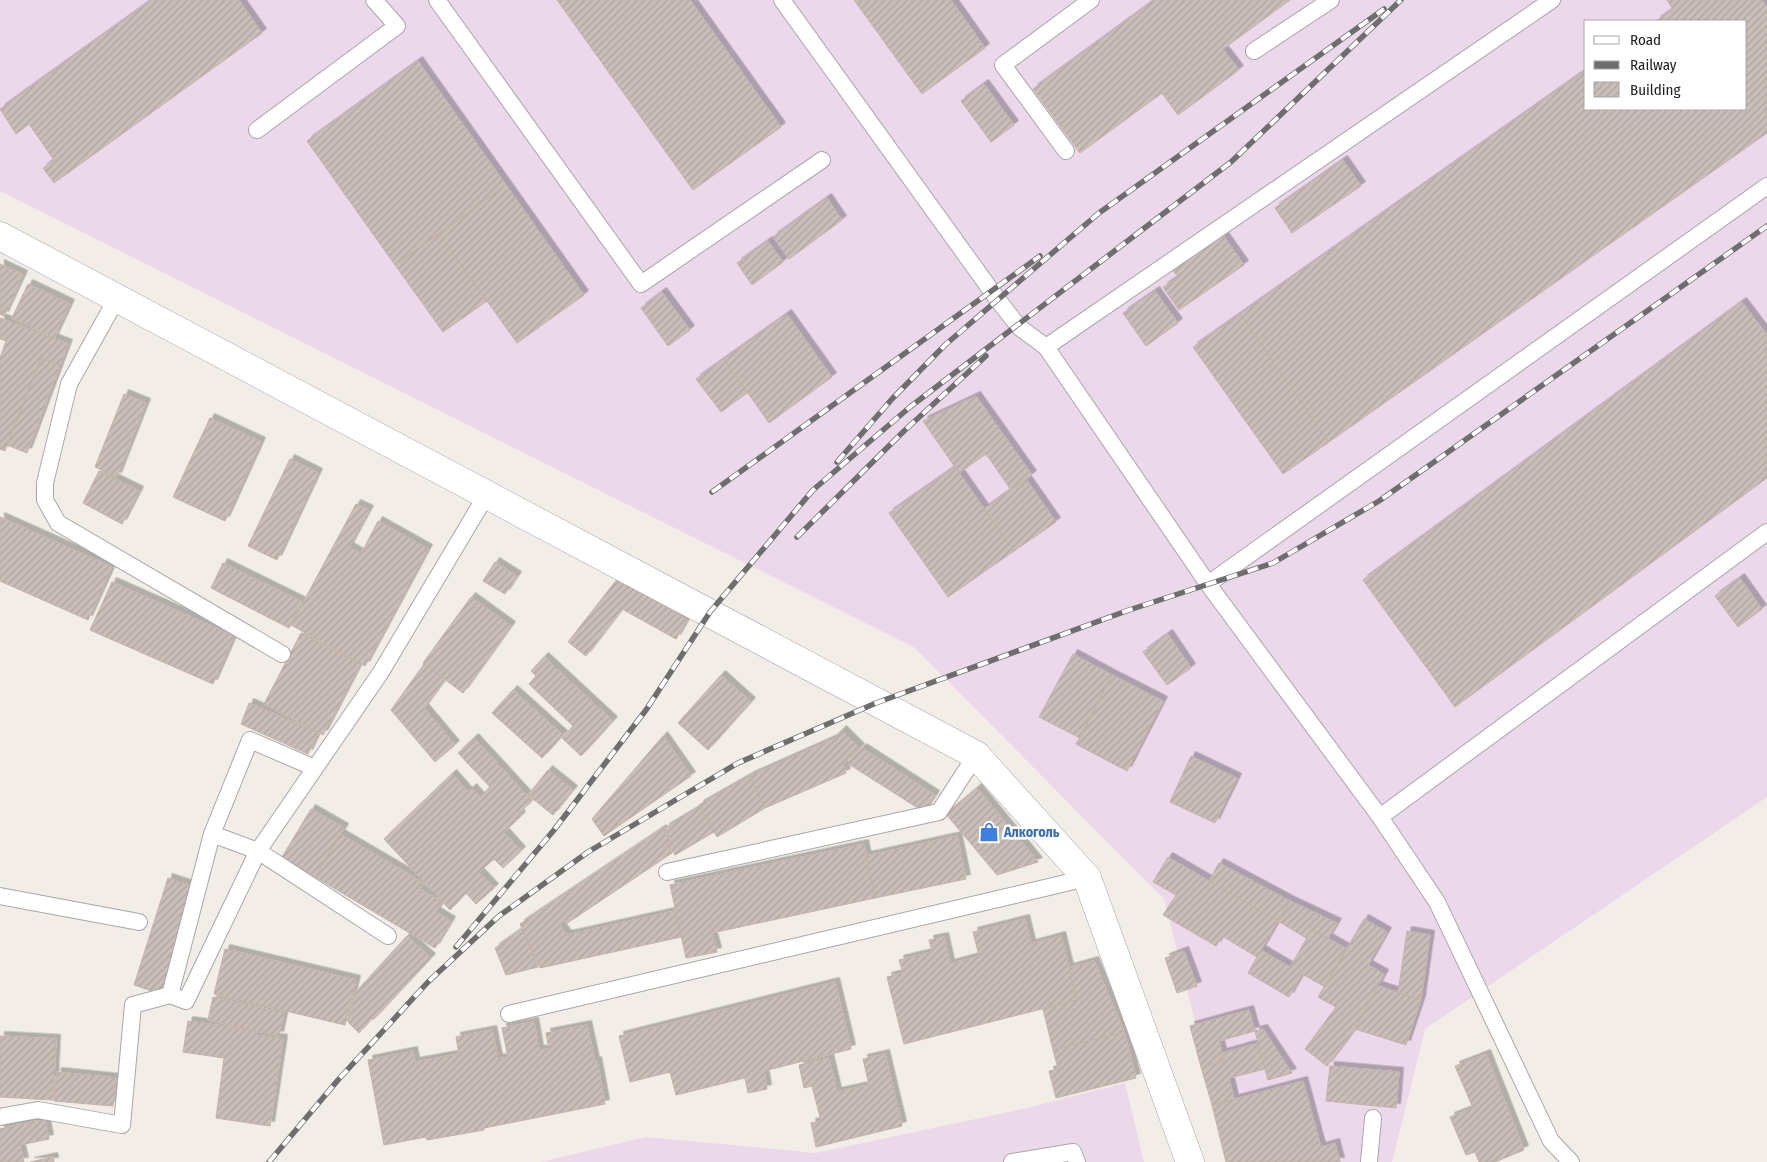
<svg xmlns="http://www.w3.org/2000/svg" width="1767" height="1162" font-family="'Fira Sans Condensed',sans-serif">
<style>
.industrial{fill:#ebd8ea;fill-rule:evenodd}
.building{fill:url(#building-hatch);stroke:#c5b1a7;filter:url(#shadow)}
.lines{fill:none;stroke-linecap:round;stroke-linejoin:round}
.service-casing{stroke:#a7a7a7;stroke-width:18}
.tertiary-casing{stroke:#a7a7a7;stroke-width:29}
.service{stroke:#fff;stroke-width:16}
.tertiary{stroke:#fff;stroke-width:28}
.rail-casing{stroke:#6e6e6e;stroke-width:5.5}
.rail{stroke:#fff;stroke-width:4;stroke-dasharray:11;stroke-linecap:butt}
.labels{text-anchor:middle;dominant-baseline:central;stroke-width:5;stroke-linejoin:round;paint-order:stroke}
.shop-label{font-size:14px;font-weight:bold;fill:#366cbe;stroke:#fff;text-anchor:start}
</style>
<defs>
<pattern id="building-hatch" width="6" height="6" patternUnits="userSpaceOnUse" patternTransform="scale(1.25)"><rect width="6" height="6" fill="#cabeb9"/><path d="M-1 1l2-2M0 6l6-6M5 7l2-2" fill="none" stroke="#ada39f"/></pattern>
<filter id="shadow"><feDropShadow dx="4.5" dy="-4.5" stdDeviation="0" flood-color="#0004"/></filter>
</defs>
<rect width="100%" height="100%" fill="#f2ede6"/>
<path class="industrial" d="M0,0H1767V797L1425,1029L1392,1162H1231L1164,899L915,648L0,191ZM1586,21H1746V109H1586Z
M1125,1083L1144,1162H541L646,1137L816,1153L1027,1108Z"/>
<path class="building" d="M152,0H239L262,33L54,183L43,168L54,160L29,124L16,134L0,109Z
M557,0H690L781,127L693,190Z
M854,0H951L985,48L922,94Z
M1155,0H1290L1223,49L1239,70L1178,115L1162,93L1080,153L1033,89Z
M1667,0H1762L1767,7V133L1329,442L1240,314L1586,70V109H1746V21H1656L1673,9Z
M418,61L506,185L395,265L307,141Z
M984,84L1014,125L991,142L961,101Z
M1343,160L1361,186L1292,233L1275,208Z
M506,185L584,295L517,343L439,234Z
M827,198L842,220L789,259L773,237Z
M1220,231L1244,265L1179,310L1163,287L1178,277L1170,266Z
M439,234L487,301L443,332L395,265Z
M768,241L783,262L752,285L737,263Z
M0,264L23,275L4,316L0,314Z
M28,284L70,304L54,338L12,318Z
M1155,291L1178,323L1146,346L1123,313Z
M662,292L690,330L668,346L641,308Z
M1742,302L1767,335V478L1455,707L1363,580Z
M787,314L832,377L769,423L724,359Z
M1240,314L1329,442L1283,474L1193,347Z
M0,318L68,344L60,365L41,358L5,451L0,449V358L6,341L0,339Z
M41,358L60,365L27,453L7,445Z
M724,359L747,393L721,412L696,379Z
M124,394L146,403L117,477L95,467Z
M976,396L1032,475L1011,490L986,454L959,473L923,421Z
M210,418L261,442L225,521L173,497Z
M290,459L318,473L277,560L248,546Z
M955,467L1014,551L948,597L889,513Z
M99,471L139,491L122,524L83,503Z
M1026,479L1056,522L1014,551L984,509Z
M356,504L369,510L349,547L361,554L378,521L428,549L365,666L291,625Z
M0,517L112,567L88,620L0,581Z
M495,562L517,576L505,594L483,581Z
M223,563L302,602L289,628L211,588Z
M618,578L687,620L676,639L622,609L586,656L568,642Z
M1740,578L1762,609L1738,627L1715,596Z
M112,582L234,636L213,684L90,630Z
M471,597L511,626L463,693L423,663Z
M301,633L360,664L323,735L264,704Z
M1168,634L1191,668L1167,685L1143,652Z
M1073,654L1112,675L1080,738L1039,717Z
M544,657L613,721L581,756L562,738L573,726L529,684L536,676L531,671Z
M424,664L445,679L424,708L455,745L435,762L391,710Z
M721,675L751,702L708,750L678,723Z
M1112,675L1163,701L1127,771L1076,744Z
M513,690L563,735L542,758L492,713Z
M249,703L318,733L308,754L241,724Z
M842,730L860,748L843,765L846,773L765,808L750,776L833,739Z
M663,736L691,776L604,836L592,819Z
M474,738L532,801L519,813L521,816L504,832L521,851L503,868L494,859L479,872L494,888L476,904L466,893L450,910L384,839L452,774L468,792L472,788L480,797L490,787L458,753Z
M862,748L935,795L924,812L847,763Z
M1191,756L1237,778L1215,823L1170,802Z
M548,770L573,790L553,815L528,795Z
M750,776L765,808L717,837L699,805Z
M977,788L1038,862L997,875L946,814Z
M700,807L714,832L675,855L667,843L672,840L665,828Z
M311,809L344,828L315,877L282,857Z
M662,829L670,840L666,843L672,853L566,924L564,920L559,924L567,935L675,911L681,937L540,968L520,924Z
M340,834L424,883L420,889L442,902L436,912L451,921L435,948L315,877Z
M957,836L966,879L875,898L866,856Z
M864,844L875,898L712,933L717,952L686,958L670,885Z
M1168,857L1278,921L1257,957L1222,936L1216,946L1163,915L1176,895L1153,882Z
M1219,863L1290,901L1278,921L1209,881Z
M168,878L195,887L161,994L134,985Z
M1290,901L1337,923L1328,938L1312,929L1306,938L1278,921Z
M1025,919L1031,944L1061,936L1077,1000L904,1044L887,977L903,973L899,960L932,952L929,940L944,937L950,964L979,956L973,932Z
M1364,919L1387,932L1368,965L1384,974L1355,1029L1327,1066L1305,1049L1336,1007L1318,997Z
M522,929L538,967L506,975L495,948Z
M1312,929L1347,949L1325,987L1302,974L1289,997L1248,973L1261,950L1290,967Z
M1407,931L1430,935L1421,1000L1398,993Z
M407,936L431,958L373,1020L372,1018L359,1033L348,1022L355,993Z
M225,949L356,980L345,1025L214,994Z
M1184,951L1197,986L1177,993L1165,958Z
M1094,961L1124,1032L1053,1050L1043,1009L1077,1000L1069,968Z
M835,982L851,1049L764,1071L767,1089L748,1093L745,1078L676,1095L670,1072L630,1082L619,1036Z
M1378,986L1421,1000L1406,1045L1355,1029Z
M213,997L284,1013L279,1036L208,1020Z
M1249,1010L1255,1031L1219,1041L1224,1061L1201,1067L1190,1026Z
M188,1021L256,1031L255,1035L283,1039L270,1126L216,1118L224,1058L183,1052Z
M534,1022L539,1050L549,1049L546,1033L587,1025L595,1062L597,1061L605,1104L484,1128V1130L427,1140L426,1137L384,1145L368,1060L413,1051L415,1062L459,1054L456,1037L492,1030L498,1059L508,1057L502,1028Z
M1263,1029L1292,1073L1268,1080L1255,1031Z
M1124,1032L1136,1078L1056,1098L1049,1071L1058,1069L1053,1050Z
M0,1036L56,1039L53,1100L0,1097Z
M1258,1043L1265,1069L1229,1078L1234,1099L1212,1105L1201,1067L1224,1061L1222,1053Z
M885,1054L902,1126L816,1147L811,1123L821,1121L812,1086L804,1088L799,1065L829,1058L837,1092L869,1085L863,1059Z
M1486,1054L1524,1150L1495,1162H1479L1475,1152L1466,1155L1450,1117L1473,1108L1455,1066Z
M1330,1066L1399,1072L1396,1108L1326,1101Z
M57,1072L116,1078L113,1106L54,1101Z
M1303,1081L1321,1147L1335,1143L1340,1162H1226L1212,1105Z
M45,1119L49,1139L20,1145L24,1162H0V1129Z
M53,1157L54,1162H30Z"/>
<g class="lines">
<defs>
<path id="service" d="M437,0L641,284L822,160
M782,0L998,300L1019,327L1046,347
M1254,51L1331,0
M257,130L397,26L374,0
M1066,151L1003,65L1091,0
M117,298L69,384L45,483V500L58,523L282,654
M1208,584L1046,347L1552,0
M315,768L250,740L212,834L170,995L186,1001L258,851L381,672L487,494
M1380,817L1767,532
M212,834L258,851L388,936
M667,872L939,812L976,755
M0,896L139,922
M509,1014L1087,878
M0,1117L38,1110L122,1125L133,1005L170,995
M1012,1162L1073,1152L1077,1162
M1369,1162L1373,1118
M1571,1162L1551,1141L1437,902L1380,817L1208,584L1767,186"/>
<path id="tertiary" d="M0,236L976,755L1087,878L1190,1162"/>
</defs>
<use href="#service" class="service-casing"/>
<use href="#tertiary" class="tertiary-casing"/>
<use href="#service" class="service"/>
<use href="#tertiary" class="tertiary"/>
<defs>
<path id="rail" d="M837,462L892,399L945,345L1099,213L1384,9
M712,492L1040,256
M797,537L904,431L986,356
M456,947L554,830L646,710L710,612L813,490L910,407L1231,162L1401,0
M269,1162L338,1080L428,982L499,916L588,852L738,763L876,703L1129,610L1273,563L1379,501L1767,226"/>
</defs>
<use href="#rail" class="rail-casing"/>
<use href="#rail" class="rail"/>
</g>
<defs>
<symbol id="shop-bare" viewBox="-9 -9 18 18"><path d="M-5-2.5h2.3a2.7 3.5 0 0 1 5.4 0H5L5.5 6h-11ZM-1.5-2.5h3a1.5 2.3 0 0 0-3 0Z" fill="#3f7fe0" stroke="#fff" stroke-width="2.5" paint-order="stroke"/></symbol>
</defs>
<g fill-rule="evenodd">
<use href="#shop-bare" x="975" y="818" width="28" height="28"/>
</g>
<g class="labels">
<g class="shop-label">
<text x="1004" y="832">Алкоголь</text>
</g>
</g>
<rect x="1584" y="20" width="162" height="90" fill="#ffffff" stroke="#a6a6a6"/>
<rect x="1594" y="36" width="25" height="8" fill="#ffffff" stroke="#a6a6a6"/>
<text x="1630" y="45" font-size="15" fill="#202020">Road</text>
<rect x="1594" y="61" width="25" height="8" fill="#6e6e6e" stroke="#a6a6a6"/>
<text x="1630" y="70" font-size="15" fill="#202020">Railway</text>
<rect x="1594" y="82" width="25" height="15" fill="url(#building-hatch)" stroke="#a6a6a6"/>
<text x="1630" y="95" font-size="15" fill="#202020">Building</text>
</svg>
